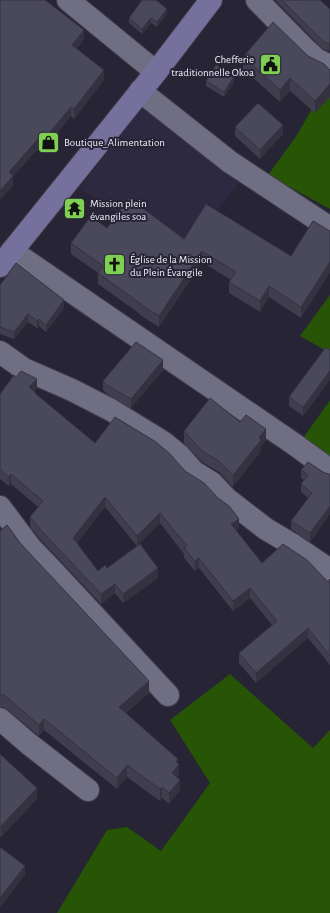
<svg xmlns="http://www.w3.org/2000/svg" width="330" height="913" font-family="'Alegreya Sans',sans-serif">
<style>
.built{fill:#2c2941}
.green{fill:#275405}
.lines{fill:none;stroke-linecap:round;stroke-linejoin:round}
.minor-casing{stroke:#403f4e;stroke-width:24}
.secondary-casing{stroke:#403f4e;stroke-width:24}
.minor{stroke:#706e83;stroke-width:22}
.secondary{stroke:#76709c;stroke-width:22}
.wall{fill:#403e4e;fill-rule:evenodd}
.shaded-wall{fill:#343240}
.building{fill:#4a485b;stroke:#343240}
.labels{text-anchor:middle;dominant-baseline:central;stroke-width:4;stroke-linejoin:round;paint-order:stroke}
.poi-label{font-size:11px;fill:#f0effb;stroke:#262435;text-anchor:start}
</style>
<rect width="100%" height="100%" fill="#262435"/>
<path class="built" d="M147,102L241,181L180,252L79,189Z"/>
<path class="green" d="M330,77V209L268,175L297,135Z
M330,295V353L300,336Z
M330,400V471L296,448Z
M230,674L313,748L330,730V913H57L107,830L127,827L161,851L210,783L170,720Z"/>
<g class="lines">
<defs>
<path id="minor" d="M68,0L156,72
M257,0L305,49L316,59L330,66
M140,91L230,162L330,228
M12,251L294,444L330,470
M0,352L24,369L72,390L111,410L163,442L179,455L194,472L212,483L227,499L266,529L293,545L324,566L330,571
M0,507L30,547L53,571L168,695
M0,719L29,744L88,790"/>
<path id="secondary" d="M0,266L156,72L211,0"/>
</defs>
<use href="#minor" class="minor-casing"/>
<use href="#secondary" class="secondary-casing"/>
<use href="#minor" class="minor"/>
<use href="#secondary" class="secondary"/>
</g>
<path class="wall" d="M0,0L84,39L77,49L104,80L74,119L71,116L41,153L37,150L13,176V186Z
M276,0H295L296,1L330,9L329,51L323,49L314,40L276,1Z
M167,14L157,27L151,23L142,34L129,23V18Z
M243,57L324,64L315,113L290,91L280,102L243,69Z
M206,81L234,82L224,97L206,86Z
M235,127L283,134L260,159L235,136Z
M313,221L301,318L269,297L260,312L229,293V282L231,280L202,262L159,327L140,315V314L98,284V273L71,254V243L107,228L291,256Z
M0,285L64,308L46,332L39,326L37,328L28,322L14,339L0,334Z
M330,350V380L303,416L289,406V397Z
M163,370L131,408L108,395L103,390V381Z
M16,377L37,388L34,391L36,395L95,443L185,471L239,528L236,530L262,563L328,582L330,579V665L308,638L256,683L239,663V653L272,625L250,598L233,611L199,568L195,571L184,558V554L160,523L138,545L158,578L123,603L115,593L101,604L40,539L30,527V517L38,507L11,484L9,486L0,479V394ZM105,507L137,546L107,568L98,571L77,543Z
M240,422L266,440L261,446V451L233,487L219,472L202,462L184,443V431Z
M301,470L323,472L328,474H330V514L310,542L291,529V521L308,498L301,492V484L304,480L301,478Z
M0,531L21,544L149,693L126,713L178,763L179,775L177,777L180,791L169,804L162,798L160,801L127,777L117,789L44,730L39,736L8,710L3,707H0Z
M0,754L37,799L1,837L0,836Z"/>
<path class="shaded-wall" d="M167,9V14L157,27V22Z
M151,18V23L142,34V29Z
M84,30V39L72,55V45Z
M330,42V50L329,51V44Z
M104,70V80L74,119V109Z
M234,77V82L224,97V92Z
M290,78V91L280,102V90Z
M330,84V97L315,113V101Z
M71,107V116L41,153V143Z
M283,125V134L260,159V150Z
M37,140V150L13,176V186L0,200V191L9,172Z
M202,251V262L159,327V316Z
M330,262V273L301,318V307Z
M269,286V297L260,312V301Z
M64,300V308L46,332V325Z
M28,314V322L14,339V332Z
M39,319V326L37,328V321Z
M163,360V370L131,408V399Z
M330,371V380L303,416V407Z
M37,379V388L29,397V387Z
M266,429V440L261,446V451L233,487V475L259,437Z
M11,474V484L9,486V477Z
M105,497V507L73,548V538Z
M330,506V514L310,542V533Z
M160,513V523L137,546V536Z
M239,519V528L231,534V524Z
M199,558V568L195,571V561Z
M158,568V578L123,603V594Z
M115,584V593L101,604V594Z
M250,588V598L233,611V601Z
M308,628V638L256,683V673Z
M149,681V693L119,719V707Z
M44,719V730L39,736V725Z
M178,759V765L179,764V775L172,784V773L176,762Z
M127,765V777L117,789V778Z
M180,780V791L169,804V793Z
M162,787V798L160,801V789Z
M37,788V799L1,837V826Z
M25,866V875L0,908V898Z"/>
<path class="building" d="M0,0H45L84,30L72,45L104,70L74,109L71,107L41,143L37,140L9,172L13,176L0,191Z
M142,0H156L167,9L157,22L151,18L142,29L129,18Z
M282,0H295L296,1L297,0H320L330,9V42L329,44L323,41Z
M273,22L308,56L324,64L330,70V84L315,101L290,78L280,90L243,57Z
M216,65L234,77L224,92L206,81Z
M258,103L283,125L260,150L235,127Z
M129,198L184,239L206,204L291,256L313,221L330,231V262L301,307L269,286L260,301L229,282L236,272L202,251L159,316L140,304V303L98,273L103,266L71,243L91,216L107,228Z
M16,263L64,300L46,325L39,319L37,321L28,314L14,332L0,327V285Z
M136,342L163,360L131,399L108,386L103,381Z
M326,347L330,350V371L303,407L289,397Z
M21,371L37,379L29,387L36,393V394L95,443L115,417L156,442L170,454L185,471L204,483L218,498L229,506L239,519L231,524L262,563L283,544L307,560L328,582L330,579V656L308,628L256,673L239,653L277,621L250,588L233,601L199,558L195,561L184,548L187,546L160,513L137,536L105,497L73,538L98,571L105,565L107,568L140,544L158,568L123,594L115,584L101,594L40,529L30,517L43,501L11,474L9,477L0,469V394L14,375L16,377Z
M210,398L240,422L246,415L266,429L259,437L261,440L233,475L219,461L202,451L184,431Z
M308,462L323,472L328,474H330V506L310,533L291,521L312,493L301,484L308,475L301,470Z
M7,525L21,544L149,681L119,707L178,759L176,762L179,764L172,773L180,780L169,793L162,787L160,789L127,765L117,778L44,719L39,725L8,698L3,695H0V531Z
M0,754L37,788L1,826L0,825Z
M0,847L25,866L0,898Z"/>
<defs>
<symbol id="civic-square" viewBox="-11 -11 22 22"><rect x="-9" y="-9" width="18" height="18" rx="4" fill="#7fd052" stroke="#262435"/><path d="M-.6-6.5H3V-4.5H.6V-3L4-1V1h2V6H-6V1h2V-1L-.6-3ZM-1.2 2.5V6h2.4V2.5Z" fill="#111"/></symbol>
<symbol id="shop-square" viewBox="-11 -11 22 22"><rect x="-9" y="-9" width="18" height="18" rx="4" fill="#7fd052" stroke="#262435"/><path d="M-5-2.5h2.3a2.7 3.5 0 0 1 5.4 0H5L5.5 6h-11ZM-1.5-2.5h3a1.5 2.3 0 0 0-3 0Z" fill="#111"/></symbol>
<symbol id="temple-square" viewBox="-11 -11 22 22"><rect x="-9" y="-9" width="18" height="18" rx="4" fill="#7fd052" stroke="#262435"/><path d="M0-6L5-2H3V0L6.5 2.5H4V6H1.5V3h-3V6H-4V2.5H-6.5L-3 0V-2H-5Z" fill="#111"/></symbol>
<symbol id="church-square" viewBox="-11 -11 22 22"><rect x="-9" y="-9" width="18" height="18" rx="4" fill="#7fd052" stroke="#262435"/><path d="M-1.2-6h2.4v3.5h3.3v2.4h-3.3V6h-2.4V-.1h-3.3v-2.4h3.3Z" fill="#111"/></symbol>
</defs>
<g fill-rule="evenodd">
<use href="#civic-square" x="258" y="52" width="25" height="25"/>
<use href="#shop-square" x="36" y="130" width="25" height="25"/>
<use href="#temple-square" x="62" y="196" width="25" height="25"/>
<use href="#church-square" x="102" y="252" width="25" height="25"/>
</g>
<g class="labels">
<g class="poi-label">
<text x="254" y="59" text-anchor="end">Chefferie<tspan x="254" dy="13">traditionnelle Okoa</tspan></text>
<text x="64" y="142">Boutique_Alimentation</text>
<text x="90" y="203">Mission plein<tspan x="90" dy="13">évangiles soa</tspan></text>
<text x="130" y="259">Église de la Mission<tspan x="130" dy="13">du Plein Évangile</tspan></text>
</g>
</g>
</svg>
